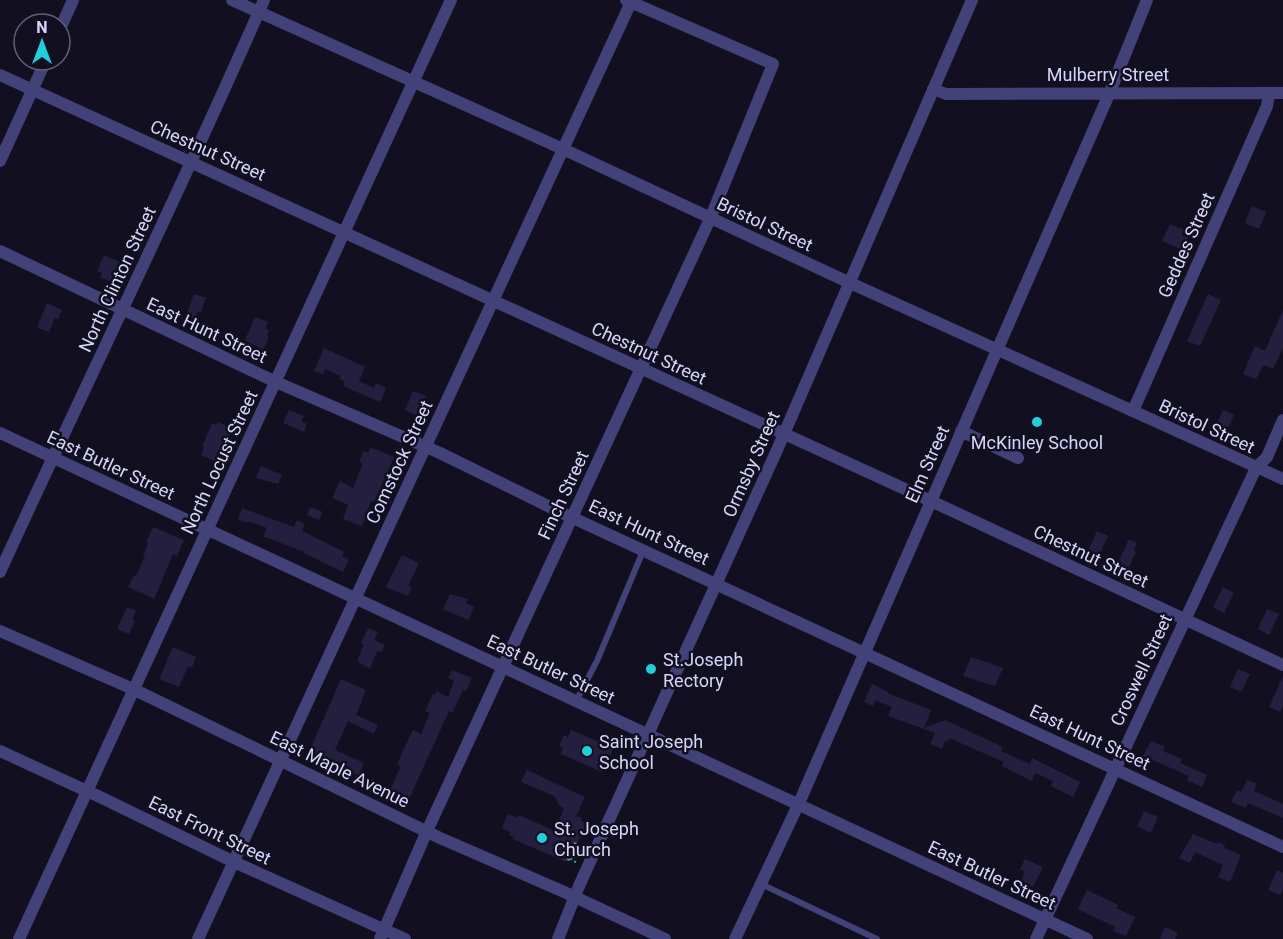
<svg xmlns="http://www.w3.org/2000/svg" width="1283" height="939" font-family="Roboto,sans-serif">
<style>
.building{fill:#241f3f}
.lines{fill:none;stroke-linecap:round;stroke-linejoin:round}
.path{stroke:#3ea49b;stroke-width:2;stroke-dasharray:3 4.5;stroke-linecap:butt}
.lane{stroke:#424279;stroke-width:6}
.street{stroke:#424279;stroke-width:12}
.poi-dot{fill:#1fcfdc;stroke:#121020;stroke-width:2}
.labels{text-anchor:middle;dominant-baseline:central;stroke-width:5;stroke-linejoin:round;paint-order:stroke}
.street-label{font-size:18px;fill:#d8d5f9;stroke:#121020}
.poi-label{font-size:18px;fill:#d8d5f9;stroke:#121020;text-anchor:start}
</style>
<rect width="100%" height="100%" fill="#121020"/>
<path class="building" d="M1252,206L1266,212L1259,229L1245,223Z
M1170,224L1184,230L1182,235L1188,238L1183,250L1162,241Z
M104,255L120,262L112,282L100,277L102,273L97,271Z
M194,294L206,298L201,312L198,311L195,319L186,315Z
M1208,294L1221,300L1200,346L1187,341Z
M47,303L62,310L58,319L55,318L49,332L37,327Z
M1283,310V348L1273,369L1263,365L1256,379L1243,374L1255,346L1265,351Z
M255,317L268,322L265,329L269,330L267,336L269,337L263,350L245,340Z
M324,348L365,367L359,381L374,388L376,383L386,388L380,402L343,386L345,382L340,379L341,376L325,369L323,374L314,371Z
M413,391L426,396L417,416L405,410Z
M289,410L304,416L301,421L307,424L304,432L283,423Z
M1223,410L1234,415L1226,433L1215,428Z
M218,422L233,429L216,462L201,455L204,447L202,446L212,423L216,425Z
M370,447L394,457L374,502L371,501L362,526L343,519L348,505L332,498L340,481L353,488L363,464L359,462L364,451L368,453Z
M261,466L282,475L278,484L256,478Z
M310,507L323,512L319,520L307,515Z
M242,508L294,527L297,520L305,524L302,531L344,552L342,556L349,559L343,572L304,553V552L263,536L267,528L248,521L247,523L238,519Z
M153,527L184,540L177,556L173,554L154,599L128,587L134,575L136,576L145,556H143L148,543L146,542Z
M1097,531L1108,536L1099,556L1088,551Z
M1129,539L1137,543L1134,550L1136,552L1129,567L1118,563Z
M402,555L419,563L408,586L412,588L408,596L386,587Z
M1223,587L1234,593L1224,613L1213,607Z
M450,594L468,599L466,603L474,607L468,620L443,609Z
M127,607L136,611L132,620L135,621L129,634L117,629Z
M1267,609L1279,614L1269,635L1258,629Z
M368,628L378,632L374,640L385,645L381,652L377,651L370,669L357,661L364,644L361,643Z
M173,647L196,657L192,668L188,666L179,687L159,679Z
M971,657L1003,668L995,686L963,676Z
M1238,669L1250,674L1241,692L1230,687Z
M452,670L472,678L466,692L463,690L452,713L449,711L409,799L400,795L399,797L391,794L392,791L390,790L401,766L397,764L409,738L413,730L421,734L430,713L425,711L433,694L435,695L436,691L448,697L454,681L448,678Z
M1283,676V706L1280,712L1269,707Z
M341,679L366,690L356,715L378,725L374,734L348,721L335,750L364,763L359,775L348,771L350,767L331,759L330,761L309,752Z
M872,684L888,692L887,693L931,710L924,728L945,720L1003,747L1001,751L1030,764L1032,758L1080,782L1073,797L1051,786L1053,781L1035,773L1032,781L1002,766L1004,762L949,738L948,742L945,741L942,749L930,744L935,733L888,716L892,707L875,700L873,706L864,702Z
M571,730L613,748L607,767L605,766L602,772L561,754L563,748L559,746L564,735L568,737Z
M1151,741L1165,747L1163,751L1182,759L1180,763L1207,775L1202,787L1187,780L1189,776L1143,756Z
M527,770L585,797L576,816L582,818L581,821L586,824L570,859L568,858L566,862L513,839L514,837L509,835L510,832L502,828L508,814L518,818L519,815L555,831L564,808L559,805L554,796L521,782Z
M1247,780L1257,784L1254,791L1283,804V818L1248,803L1246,808L1231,802L1237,790L1241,792Z
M1144,811L1158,817L1151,833L1137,826Z
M1193,834L1217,844L1218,842L1225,845L1224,848L1241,855L1230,882L1218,877L1223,865L1195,852L1190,863L1179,858Z
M1025,859L1043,867L1033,887L1021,882L1025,872L1020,869Z
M1277,870L1283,873V890L1280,895L1268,890Z
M1087,890L1118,905L1116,908L1135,917L1126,936L1113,931L1115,927L1078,909Z
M1165,927L1178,933L1175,939H1160Z"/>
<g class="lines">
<path class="path" d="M574,843L583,847
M567,859L576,862
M571,860L577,844"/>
<path class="lane" d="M576,701L597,661L643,551
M761,884L877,939"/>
<path class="street" d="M232,0L563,149L848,282L1283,479
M60,29L73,0
M0,75L931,501L1283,665
M933,89L946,94L1283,93
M0,161L46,60
M0,251L276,382L440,453L558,511L1283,847
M1133,411L1267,106L1269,93
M961,431L1018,458
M0,433L1087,939
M0,572C87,381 180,193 264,0
M0,631L133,689L440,838L562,891L665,939
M0,751L100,797L234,862L405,939
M19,939L451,0
M198,939L632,0
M380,939L427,831L710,219L773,64L626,0
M558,939L579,886L777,450L972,0
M735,939L799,803L1110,92L1147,0
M1036,939L1256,468L1267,457L1283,420"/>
</g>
<g class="poi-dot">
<circle cx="1037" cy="422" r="6"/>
<circle cx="651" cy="669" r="6"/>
<circle cx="587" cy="751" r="6"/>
<circle cx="542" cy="838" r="6"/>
</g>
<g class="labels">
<g class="street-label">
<text x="1108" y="74">Mulberry Street</text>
<text transform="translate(208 150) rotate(24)">Chestnut Street</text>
<text transform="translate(765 224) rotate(25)">Bristol Street</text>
<text transform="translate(1186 245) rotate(-66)">Geddes Street</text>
<text transform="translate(117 279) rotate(-65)">North Clinton Street</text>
<text transform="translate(207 330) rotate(25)">East Hunt Street</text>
<text transform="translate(649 353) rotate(25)">Chestnut Street</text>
<text transform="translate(1207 426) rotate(25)">Bristol Street</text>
<text transform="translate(219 462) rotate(-65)">North Locust Street</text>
<text transform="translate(399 462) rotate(-65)">Comstock Street</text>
<text transform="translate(751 464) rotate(-66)">Ormsby Street</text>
<text transform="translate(927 464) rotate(-66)">Elm Street</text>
<text transform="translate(111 465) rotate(25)">East Butler Street</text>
<text transform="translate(563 495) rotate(-65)">Finch Street</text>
<text transform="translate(649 532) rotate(25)">East Hunt Street</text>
<text transform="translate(1091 556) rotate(25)">Chestnut Street</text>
<text transform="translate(551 669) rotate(25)">East Butler Street</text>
<text transform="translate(1141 670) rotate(-65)">Croswell Street</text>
<text transform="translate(1090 737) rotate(25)">East Hunt Street</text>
<text transform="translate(340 769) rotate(26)">East Maple Avenue</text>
<text transform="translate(210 830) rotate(26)">East Front Street</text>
<text transform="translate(992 875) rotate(25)">East Butler Street</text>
</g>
<g class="poi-label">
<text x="1037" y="442" text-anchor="middle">McKinley School</text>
<text x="663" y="659">St.Joseph<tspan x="663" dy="21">Rectory</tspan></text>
<text x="599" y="741">Saint Joseph<tspan x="599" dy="21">School</tspan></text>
<text x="554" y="828">St. Joseph<tspan x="554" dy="21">Church</tspan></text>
</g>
</g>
<g transform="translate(42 42)"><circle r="28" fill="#121020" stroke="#615f77" stroke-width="1.5"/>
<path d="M0-4.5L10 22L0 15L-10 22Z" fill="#1fcfdc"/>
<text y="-9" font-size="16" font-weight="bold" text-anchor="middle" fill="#d8d5f9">N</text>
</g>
</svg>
